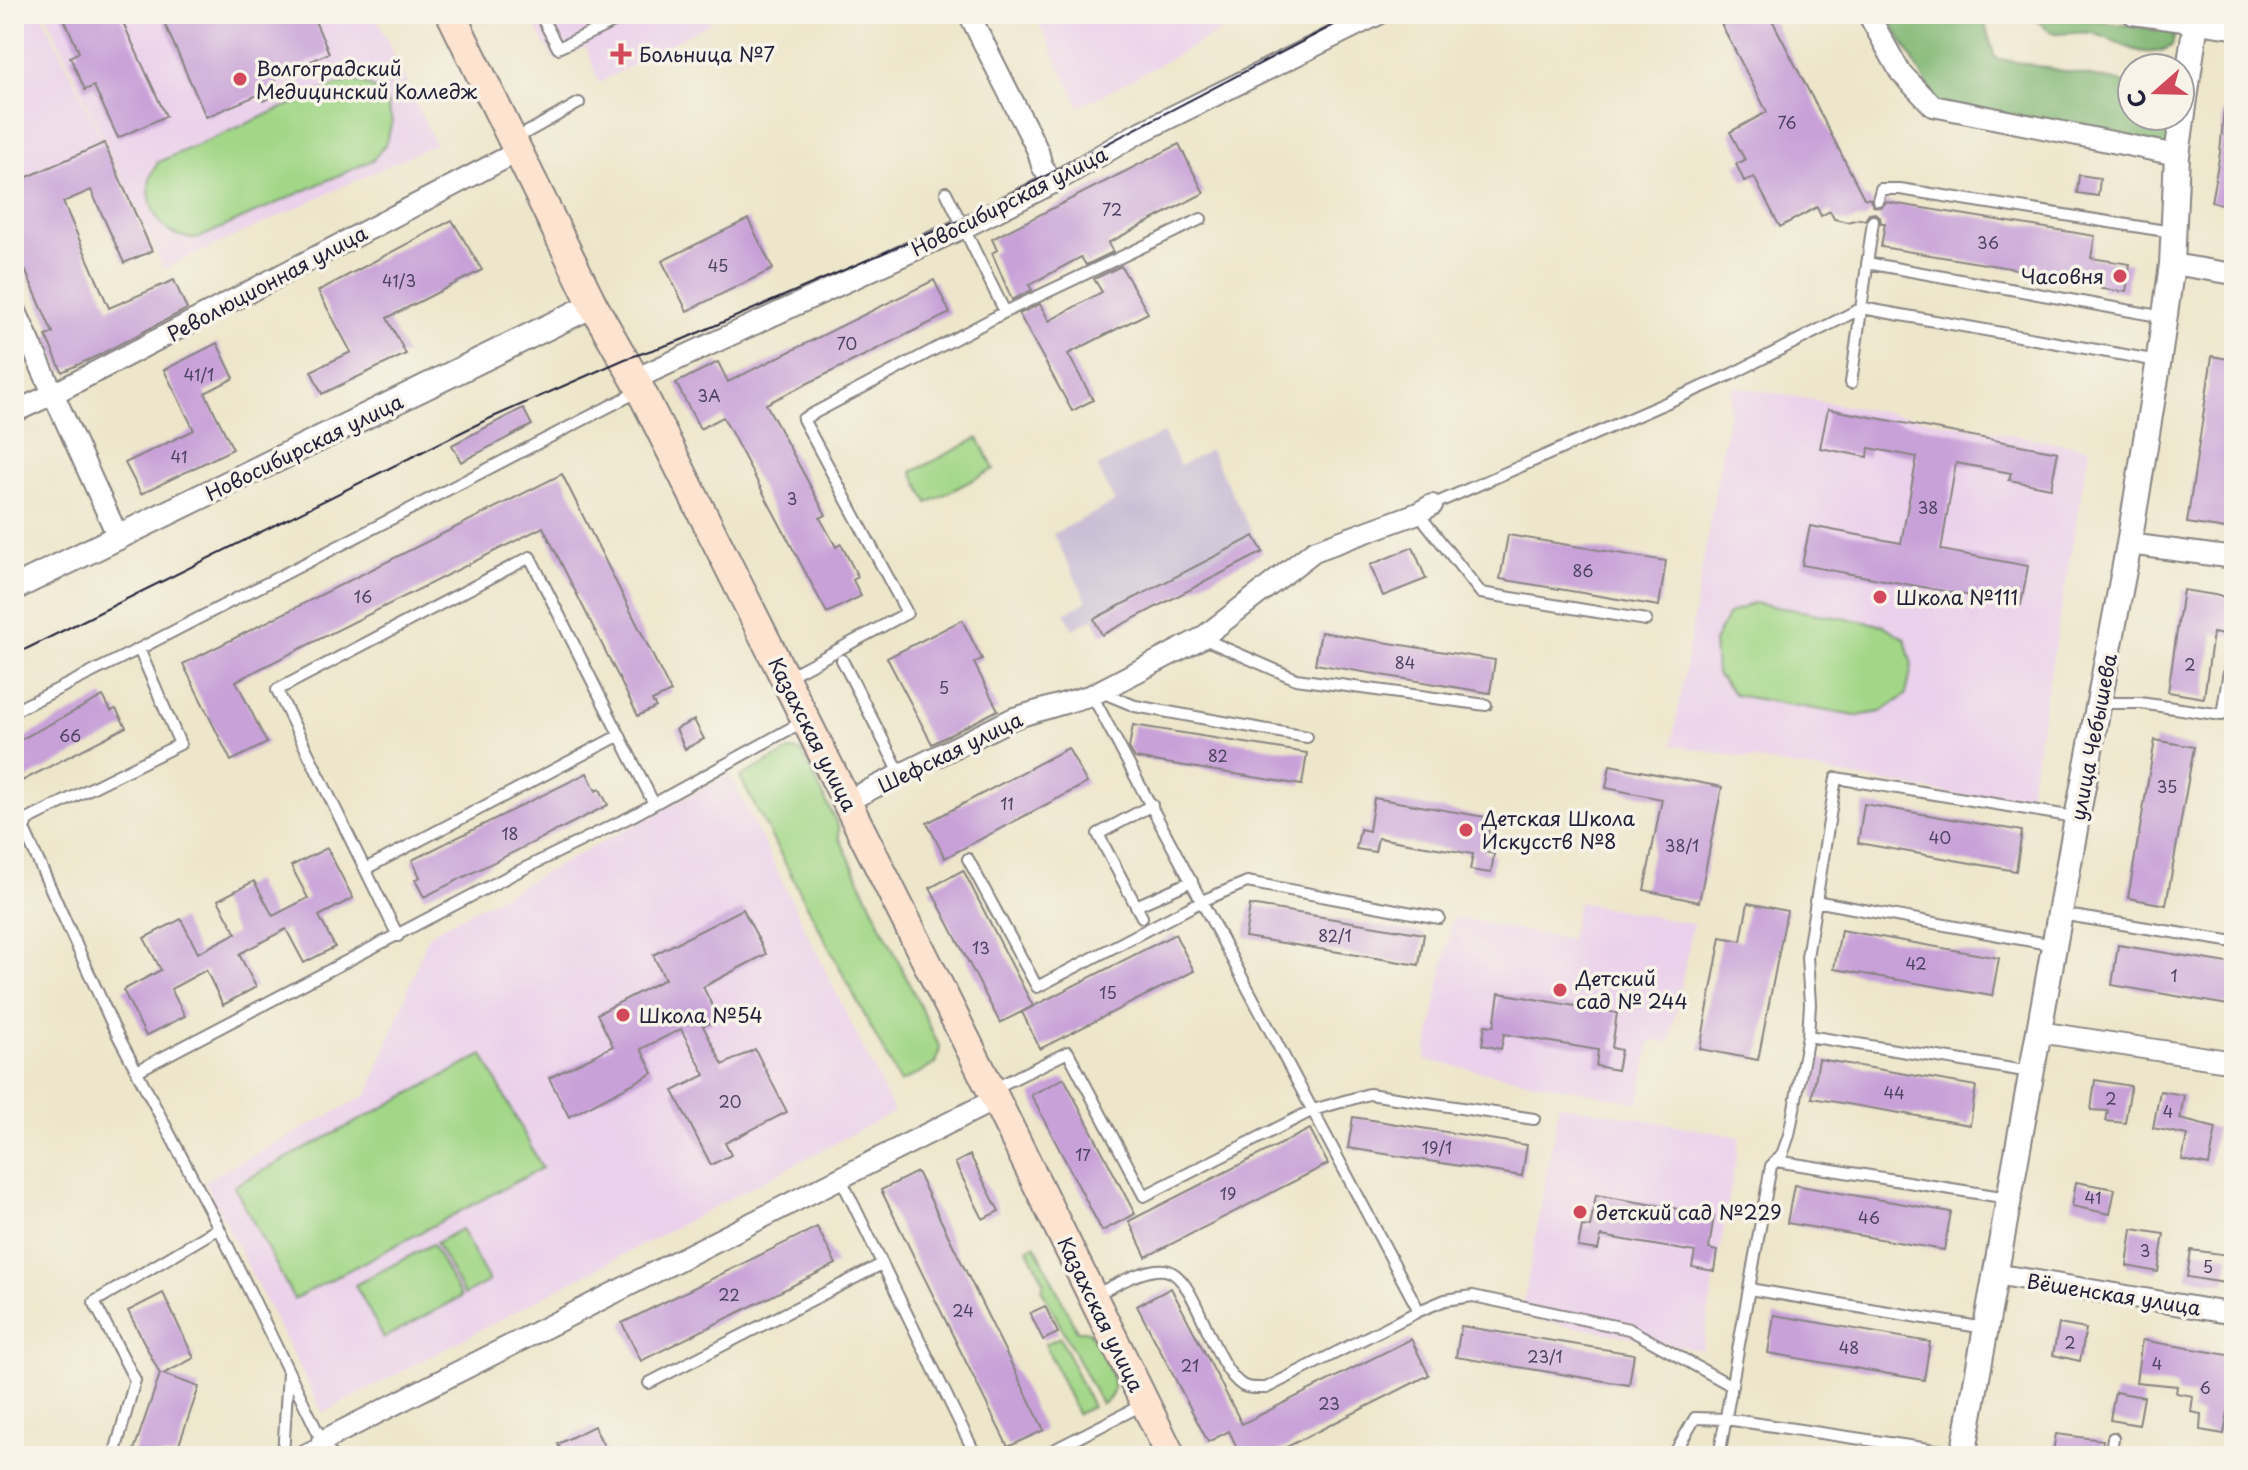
<svg xmlns="http://www.w3.org/2000/svg" width="2248" height="1470" font-family="'Playpen Sans',sans-serif">
<style>
.built{fill:#ebd1eb}
.industrial{fill:#cbbfd5}
.green{fill:#a3d788;stroke:#627c62;stroke-width:2}
.forest{fill:#82b874;stroke:#526d58;stroke-width:2}
.building{fill:#c8a1d8}
.lines{fill:none;stroke-linecap:round;stroke-linejoin:round}
.service-casing{stroke:#888482;stroke-width:14}
.minor-casing{stroke:#888482;stroke-width:24}
.tertiary-casing{stroke:#888482;stroke-width:28}
.secondary-casing{stroke:#888482;stroke-width:32}
.service{stroke:#fff;stroke-width:10}
.minor{stroke:#fff;stroke-width:20}
.tertiary{stroke:#fff;stroke-width:24}
.secondary{stroke:#fde4d0;stroke-width:28}
.tram{stroke:#22223b;stroke-width:2}
.poi-dot{fill:#d1495b;stroke:#f7f3e8;stroke-width:3}
.labels{text-anchor:middle;dominant-baseline:central;stroke-width:7;stroke-linejoin:round;paint-order:stroke}
.number-label{font-size:16px;fill:#4c4262}
.poi-label{font-size:20px;fill:#22223b;stroke:#f7f3e8;text-anchor:start}
.street-label{font-size:20px;fill:#22223b;stroke:#f7f3e8}
</style>
<rect width="100%" height="100%" fill="#f7f3e8"/>
<filter id="ink" filterUnits="userSpaceOnUse"><feTurbulence type="fractalNoise" baseFrequency=".0125" numOctaves="2"/><feDisplacementMap in="SourceGraphic" scale="16" xChannelSelector="R" yChannelSelector="G"/><feConvolveMatrix kernelMatrix="1 2 1 2 8 2 1 2 1" color-interpolation-filters="sRGB"/></filter>
<filter id="wash" filterUnits="userSpaceOnUse"><feTurbulence type="fractalNoise" baseFrequency=".006" numOctaves="4" result="noise"/><feDisplacementMap in="SourceGraphic" scale="32" xChannelSelector="R" yChannelSelector="G"/><feGaussianBlur stdDeviation="1.8" result="paint"/><feColorMatrix in="noise" values="0 0 0 0 0 0 0 0 0 0 0 0 0 0 0 0 0 1.4 0 .05"/><feComposite in="paint" operator="in"/></filter>
<g filter="url(#wash)">
<rect width="100%" height="100%" fill="#ede6ca"/>
<path class="built" d="M14,14H42L104,143L14,183Z
M46,14H375L435,144L164,269Z
M528,14H705L710,23L599,83L586,47L555,61Z
M1034,14H1253L1080,107Z
M1733,386L2089,448L2027,807L1672,745Z
M730,774L894,1112L323,1413L204,1181L368,1095L429,934Z
M1578,902L1693,924L1670,1043L1651,1040L1639,1103L1425,1060L1453,917L1570,940Z
M1559,1104L1740,1137L1702,1350L1521,1317Z"/>
<path class="industrial" d="M1163,433L1180,466L1210,450L1254,536L1073,629L1065,613L1087,601L1053,534L1115,502L1097,467Z"/>
<path class="green" d="M354,81L373,87L387,103L392,122L386,143L373,160L199,238C193,238 185,238 180,236C157,230 146,201 150,179C151,173 155,168 158,162L338,84Z
M978,438L994,469L928,503L912,472Z
M1753,603L1883,625L1905,639L1912,665L1906,695L1881,712L1856,716L1735,695L1716,673L1714,642L1728,614Z
M791,750L802,752L839,828V837L940,1048L936,1064L900,1083L740,777Z
M483,1055L542,1168L294,1299L234,1186Z
M461,1229L489,1281L464,1295L436,1243Z
M432,1244L461,1297L384,1338L355,1285Z
M1035,1245L1077,1331H1089C1098,1350 1131,1392 1101,1404L1042,1290L1044,1281L1028,1249Z
M1060,1337L1092,1407L1077,1414L1045,1344Z"/>
<path class="forest" d="M1886,14H1982L1995,58L2132,84V116H2172L2177,155L1939,105Z
M2006,14H2046L2175,32L2172,46C2138,64 2120,38 2090,33C2078,31 2064,36 2052,32C2047,31 2042,24 2037,21C2028,16 2018,17 2007,16Z"/>
<g id="blocks">
<path class="building" d="M62,14H119L166,116L118,138L94,86L85,90L70,57L79,52Z
M176,14H312L329,53L274,78L281,93L263,101L260,94L206,117L163,20Z
M1716,14H1769L1864,198L1870,199L1873,206L1881,207L1886,202L2095,236L2091,258L2130,264L2126,292L2101,289L2102,283L1881,247L1885,223H1881L1880,217L1875,213L1869,214L1865,220L1859,219L1847,222L1834,219L1830,211L1821,216L1817,207L1780,227L1754,177L1744,181L1736,164L1745,160L1730,132L1767,112Z
M2224,109L2234,110V206L2211,202L2220,153Z
M104,143L152,251L124,263L91,190L63,202L109,308L174,280L187,309L97,356L62,372L46,336L53,333L14,245V183Z
M1179,144L1204,193L1108,243L1113,252L1086,265L1081,257L1029,285L1032,290L1012,300L992,253L997,250L992,239Z
M2079,175L2100,178L2098,196L2077,193Z
M748,219L773,269L687,311L662,261Z
M452,220L482,270L387,318L406,354L322,394L311,371L351,352L318,291Z
M1121,266L1148,313L1068,354L1093,400L1072,411L1019,314L1040,304L1049,321L1102,292L1094,279Z
M934,280L950,313L766,404L826,515L820,518L836,547L841,544L858,577L853,580L861,596L827,613L723,417L700,429L676,383L718,362L728,382Z
M217,343L234,378L205,393L233,449L141,494L125,463L194,430L164,370Z
M2212,356L2234,360V475L2226,529L2187,523Z
M523,408L532,425L461,462L452,445Z
M1828,409L2058,452L2051,488L2009,480L2011,473L1956,463L1941,550L2028,566L2021,605L1802,565L1810,526L1901,543L1917,457L1869,448L1868,457L1820,448Z
M562,474L671,692L652,701L656,707L638,716L543,527L236,681L267,743L231,761L183,664Z
M1508,535L1666,561L1659,606L1500,579Z
M1254,536L1263,552L1102,635L1094,619Z
M1413,547L1426,579L1383,596L1370,565Z
M2183,590L2234,598V637L2213,633L2204,698L2168,692Z
M962,620L982,659L974,663L998,710L932,744L887,658Z
M1321,632L1495,660L1490,693L1315,664Z
M103,696L111,711L116,709L126,727L14,785V743Z
M694,720L704,739L685,749L676,729Z
M1133,725L1307,753L1302,785L1135,758L1129,748Z
M2155,740L2194,747L2166,905L2128,898Z
M1068,748L1087,783L945,858L927,823Z
M1610,765L1722,787L1699,902L1644,890L1662,799L1606,788Z
M587,773L596,791L600,789L608,805L424,897L415,880L420,877L412,860Z
M1374,798L1491,818L1485,852L1494,854L1491,873L1470,870L1473,854L1378,838L1375,852L1356,849L1360,829L1369,831Z
M1864,804L2022,831L2016,871L1858,843Z
M327,848L353,898L319,916L335,947L304,963L286,929L239,954L256,987L223,1005L206,970L171,989L185,1016L146,1036L123,990L161,970L144,938L181,919L198,953L236,933L218,900L254,881L273,916L308,898L291,866Z
M963,870L1033,1006L1000,1023L930,888Z
M1748,903L1787,911L1758,1060L1700,1049L1721,937L1741,941Z
M1250,905L1424,934L1419,965L1245,937Z
M743,909L766,954L703,987L719,1019L703,1026L723,1065L755,1049L787,1112L725,1143L731,1155L711,1165L673,1091L705,1075L681,1029L641,1049L653,1073L569,1117L549,1078L613,1046L597,1014L665,979L653,955Z
M1841,930L1999,958L1992,996L1834,969Z
M1175,934L1194,971L1040,1049L1022,1012Z
M2118,945L2234,964V1006L2112,985Z
M1499,993L1617,1013L1612,1048L1621,1050L1617,1070L1596,1066L1598,1050L1504,1034L1501,1049L1482,1045L1485,1025L1494,1026Z
M1819,1059L1976,1086L1970,1125L1812,1098Z
M1064,1078L1135,1214L1102,1231L1031,1095Z
M2095,1080L2131,1086L2125,1123L2106,1121L2108,1111L2091,1110Z
M2160,1091L2184,1095L2180,1119L2216,1128L2209,1165L2182,1160L2187,1135L2153,1128Z
M1353,1117L1527,1145L1522,1176L1348,1148Z
M1310,1129L1328,1164L1146,1257L1129,1221Z
M970,1155L999,1211L983,1219L955,1163Z
M917,1172L1044,1430L1008,1447L881,1190Z
M2076,1182L2115,1189L2110,1214L2072,1206Z
M1794,1185L1951,1212L1944,1250L1787,1223Z
M1596,1195L1714,1215L1709,1249L1717,1251L1714,1271L1692,1267L1695,1252L1601,1236L1598,1250L1578,1247L1582,1226L1590,1227Z
M817,1227L836,1264L641,1361L622,1323Z
M2132,1229L2164,1234L2158,1272L2127,1266Z
M2191,1250L2229,1255L2225,1283L2187,1277Z
M1171,1288L1242,1424L1411,1339L1429,1375L1269,1456H1241L1229,1431L1208,1442L1137,1306Z
M163,1293L194,1358L163,1374L199,1387L175,1456H132L160,1374L128,1311Z
M1045,1306L1058,1333L1043,1340L1030,1313Z
M1774,1315L1930,1342L1924,1380L1768,1353Z
M2059,1324L2086,1329L2080,1361L2053,1355Z
M1461,1326L1634,1354L1629,1385L1456,1357Z
M2142,1340L2234,1356V1380L2224,1434L2200,1430L2201,1414L2191,1412L2193,1396L2176,1393L2177,1386L2136,1382Z
M2115,1392L2144,1397L2139,1425L2110,1420Z
M594,1426L609,1456H564L558,1444Z
M2056,1434L2103,1440L2101,1456H2052Z"/>
</g>
</g>
<g filter="url(#ink)">
<use href="#blocks" fill-opacity="0" stroke="#888482" stroke-width="2"/>
<g class="lines">
<defs>
<path id="service" d="M540,14L558,48L631,14
M515,139L579,103
M1878,200L1881,189H1900L2172,232
M1867,263L2164,317
M1005,312L1201,219
M1851,383L1873,221
M1432,505L1732,374L1862,308L2158,361
M1418,513L1481,593L1646,620
M1202,638L1296,679L1486,705
M139,649L180,744L21,823L113,1026L219,1228L322,1441L332,1456
M842,660L901,775
M787,677L907,613L803,419L1005,312L946,192
M1101,692L1135,706L1307,737
M1092,695L1419,1311
M2101,703H2140L2222,715L2232,652H2234
M14,711L139,649L639,391
M968,859L1037,987L1202,901L1247,882L1439,918
M365,869L620,735
M1815,901L2053,945
M1136,906L1192,881
M2060,914L2234,942
M1142,917L1098,834L1152,805
M398,936L277,690L530,557L654,804
M1808,1036L2031,1072
M137,1071L513,874L632,816L804,721
M993,1089L1068,1052L1144,1196L1313,1110L1369,1094L1534,1119
M1776,1161L2008,1198
M841,1179L976,1456
M1749,1289L1985,1328
M1095,1295C1114,1286 1145,1267 1165,1270C1197,1275 1211,1365 1242,1385C1248,1389 1258,1388 1266,1388L1419,1311L1445,1300L1473,1296L1629,1329L1732,1386
M649,1383L882,1264
M114,1456L135,1380L94,1302L219,1228
M283,1456L288,1372
M292,1456L322,1441
M1042,1456L1144,1404
M1673,1456L1695,1418L1726,1419L1963,1454
M1719,1456L1771,1166L1782,1155L1789,1135L1808,1036L1810,1004L1807,957L1836,778L2075,817
M2110,1456L2113,1438"/>
<path id="minor" d="M969,14L1038,151L1042,166L1053,183
M1868,14L1900,72L1933,106L2177,155
M2133,14L2234,28
M2172,264L2234,274
M14,307L119,539
M635,379L969,225L1053,183L1135,135L1379,14
M14,412L53,394L519,151
M2129,544L2234,558
M847,801L1014,718L1092,695L1202,638L1314,551L1418,513L1432,505
M14,827L21,823
M2039,1032L2234,1062
M1995,1274L2234,1314
M322,1441L996,1099"/>
<path id="tertiary" d="M14,588L593,305
M1963,1456L2077,818L2129,544L2157,372L2172,264L2177,155L2197,14"/>
<path id="secondary" d="M451,14L593,305L635,379L991,1090L1171,1456"/>
</defs>
<use href="#service" class="service-casing"/>
<use href="#minor" class="minor-casing"/>
<use href="#tertiary" class="tertiary-casing"/>
<use href="#secondary" class="secondary-casing"/>
<use href="#service" class="service"/>
<use href="#minor" class="minor"/>
<use href="#tertiary" class="tertiary"/>
<use href="#secondary" class="secondary"/>
<path class="tram" d="M14,655L484,421L625,359L679,341L965,218L1355,14"/>
</g>
</g>
<g class="poi-dot">
<path d="M617 42h8v8h8v8h-8v8h-8v-8h-8v-8h8z"/>
<circle cx="240" cy="79" r="8"/>
<circle cx="2120" cy="276" r="8"/>
<circle cx="1880" cy="597" r="8"/>
<circle cx="1466" cy="830" r="8"/>
<circle cx="1560" cy="990" r="8"/>
<circle cx="623" cy="1015" r="8"/>
<circle cx="1580" cy="1212" r="8"/>
</g>
<g class="labels">
<g class="number-label">
<text x="1787" y="122">76</text>
<text x="1112" y="209">72</text>
<text x="1988" y="242">36</text>
<text x="718" y="265">45</text>
<text x="399" y="280">41/3</text>
<text x="847" y="343">70</text>
<text x="199" y="374">41/1</text>
<text x="709" y="395">3А</text>
<text x="179" y="456">41</text>
<text x="792" y="498">3</text>
<text x="1928" y="507">38</text>
<text x="1583" y="570">86</text>
<text x="363" y="596">16</text>
<text x="1405" y="662">84</text>
<text x="2190" y="664">2</text>
<text x="944" y="687">5</text>
<text x="70" y="735">66</text>
<text x="1218" y="755">82</text>
<text x="2167" y="786">35</text>
<text x="1007" y="803">11</text>
<text x="510" y="833">18</text>
<text x="1940" y="837">40</text>
<text x="1682" y="845">38/1</text>
<text x="1335" y="935">82/1</text>
<text x="981" y="947">13</text>
<text x="1916" y="963">42</text>
<text x="2174" y="975">1</text>
<text x="1108" y="992">15</text>
<text x="1894" y="1092">44</text>
<text x="2111" y="1098">2</text>
<text x="730" y="1101">20</text>
<text x="2168" y="1111">4</text>
<text x="1437" y="1147">19/1</text>
<text x="1083" y="1154">17</text>
<text x="1228" y="1193">19</text>
<text x="2093" y="1197">41</text>
<text x="1869" y="1217">46</text>
<text x="2145" y="1250">3</text>
<text x="2208" y="1266">5</text>
<text x="729" y="1294">22</text>
<text x="963" y="1310">24</text>
<text x="2070" y="1342">2</text>
<text x="1849" y="1347">48</text>
<text x="1545" y="1356">23/1</text>
<text x="2157" y="1363">4</text>
<text x="1190" y="1365">21</text>
<text x="2205" y="1387">6</text>
<text x="1329" y="1403">23</text>
</g>
<g class="poi-label">
<text x="639" y="54">Больница №7</text>
<text x="256" y="68">Волгоградский<tspan x="256" dy="23">Медицинский Колледж</tspan></text>
<text x="2104" y="276" text-anchor="end">Часовня</text>
<text x="1896" y="597">Школа №111</text>
<text x="1482" y="818">Детская Школа<tspan x="1482" dy="23">Искусств №8</tspan></text>
<text x="1576" y="978">Детский<tspan x="1576" dy="23">сад № 244</tspan></text>
<text x="639" y="1015">Школа №54</text>
<text x="1596" y="1212">детский сад №229</text>
</g>
<g class="street-label">
<text transform="translate(1009 201) rotate(-27)">Новосибирская улица</text>
<text transform="translate(267 283) rotate(-28)">Революционная улица</text>
<text transform="translate(304 447) rotate(-26)">Новосибирская улица</text>
<text transform="translate(813 734) rotate(63)">Казахская улица</text>
<text transform="translate(2093 737) rotate(-79)">улица Чебышева</text>
<text transform="translate(950 752) rotate(-26)">Шефская улица</text>
<text transform="translate(2114 1294) rotate(9)">Вёшенская улица</text>
<text transform="translate(1101 1314) rotate(64)">Казахская улица</text>
</g>
</g>
<rect width="2248" height="1470" fill="none" stroke="#f7f3e8" stroke-width="48"/>
<g transform="translate(2156 92) rotate(250)"><circle r="38" fill="#f7f3e8" stroke="#a29fa3" stroke-width="2"/>
<path d="M0-6L14 30L0 20L-14 30Z" fill="#d1495b"/>
<text y="-12" font-size="22" font-weight="bold" text-anchor="middle" fill="#22223b">С</text>
</g>
</svg>
